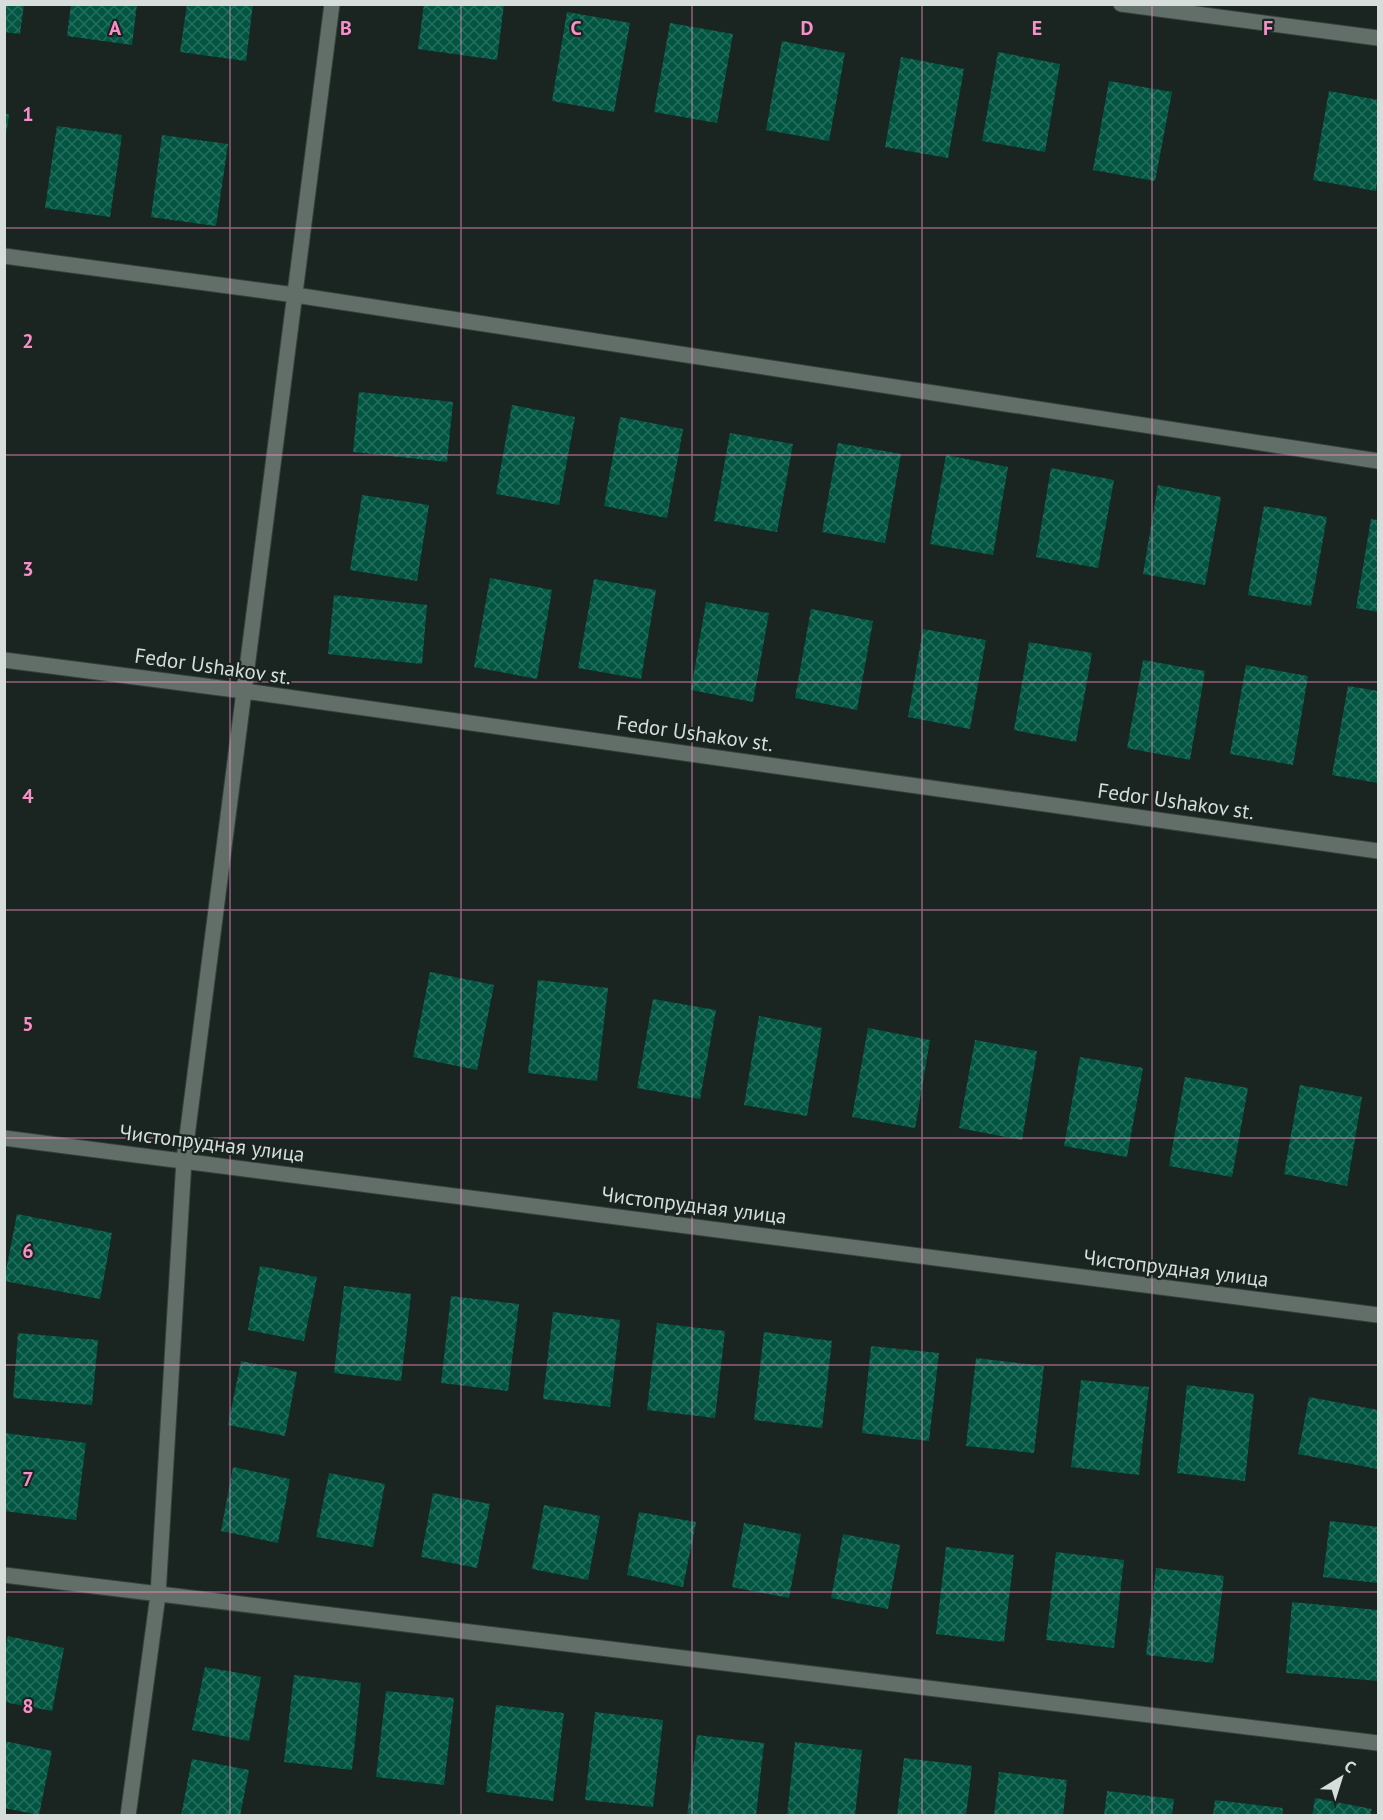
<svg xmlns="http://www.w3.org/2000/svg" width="1383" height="1820" font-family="'PT Sans',sans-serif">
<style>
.building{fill:url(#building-cross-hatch)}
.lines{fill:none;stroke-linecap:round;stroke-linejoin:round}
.street-casing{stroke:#37403d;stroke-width:17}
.street{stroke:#626f69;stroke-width:15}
.grid{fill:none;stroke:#f98fc9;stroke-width:1.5;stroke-opacity:0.55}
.labels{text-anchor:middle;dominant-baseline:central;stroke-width:4.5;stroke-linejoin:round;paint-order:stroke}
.street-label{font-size:21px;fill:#d6ddda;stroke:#1a2521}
.grid-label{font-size:20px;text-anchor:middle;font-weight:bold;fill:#f98fc9;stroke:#1a2521;stroke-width:4.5;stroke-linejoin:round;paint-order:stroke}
</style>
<defs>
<pattern id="building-cross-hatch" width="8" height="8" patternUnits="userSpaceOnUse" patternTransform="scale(1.5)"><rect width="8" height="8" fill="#015541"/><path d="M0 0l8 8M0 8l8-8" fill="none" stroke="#256d5c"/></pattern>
</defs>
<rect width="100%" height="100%" fill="#1a2521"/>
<path class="building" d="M4,4H24L20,34L4,32Z
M71,4H137L132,45L67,36Z
M187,4H253L246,61L180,52Z
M424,4H504L497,60L418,49Z
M567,12L630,23L614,112L552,101Z
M670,23L733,34L717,123L654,112Z
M782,41L845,53L829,141L766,130Z
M998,52L1060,64L1045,152L982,141Z
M901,57L964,69L948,158L885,147Z
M1109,81L1172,92L1155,181L1093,170Z
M1329,91L1378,100V175L1376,191L1313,180Z
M4,114H9L6,135H4Z
M57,126L122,135L110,217L45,208Z
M162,135L228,144L216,226L151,217Z
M359,392L453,402L447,462L353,452Z
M512,405L575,417L559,505L496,494Z
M620,417L683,429L667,518L604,506Z
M730,433L793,444L777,532L714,521Z
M838,443L901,454L885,543L822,532Z
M946,455L1008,467L993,555L930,544Z
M1051,468L1114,480L1098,568L1036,557Z
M1158,485L1221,497L1205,585L1143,574Z
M362,495L429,505L417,581L350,570Z
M1264,506L1327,517L1311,606L1248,595Z
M1371,519L1378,520V612L1356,608Z
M490,578L552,590L537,679L474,667Z
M594,579L656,590L641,679L578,668Z
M334,595L427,605L422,664L328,654Z
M706,602L769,613L753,702L691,690Z
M811,609L873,621L857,710L795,698Z
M923,629L986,640L970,729L908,717Z
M1029,642L1092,653L1076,742L1014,730Z
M1143,660L1205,671L1190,760L1127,748Z
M1246,665L1308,676L1293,765L1230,754Z
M1348,686L1378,691V783L1332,775Z
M430,972L494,985L477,1070L413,1057Z
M538,980L608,988L597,1081L528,1073Z
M653,999L716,1010L700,1099L637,1088Z
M759,1016L822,1028L807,1116L744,1105Z
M868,1028L930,1040L915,1128L852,1117Z
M975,1040L1037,1051L1022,1140L959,1128Z
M1080,1057L1143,1068L1127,1157L1064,1146Z
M1185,1077L1248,1088L1232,1177L1169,1166Z
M1300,1085L1362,1097L1347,1186L1284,1174Z
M17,1214L112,1233L100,1299L4,1281Z
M260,1266L317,1277L304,1341L248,1330Z
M344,1286L411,1294L401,1381L334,1373Z
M451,1296L519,1304L508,1391L441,1383Z
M553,1312L620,1320L610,1407L543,1399Z
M657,1323L725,1331L715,1418L647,1410Z
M764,1332L832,1341L822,1428L754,1420Z
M18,1333L98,1340L92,1405L13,1398Z
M871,1346L939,1353L929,1441L862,1433Z
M976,1358L1044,1366L1034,1453L966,1446Z
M241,1361L297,1372L285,1436L228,1425Z
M1081,1380L1149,1387L1139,1475L1071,1467Z
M1187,1385L1254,1394L1245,1481L1177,1473Z
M1309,1397L1378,1410V1469L1298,1454Z
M4,1433L86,1443L76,1520L4,1511Z
M233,1467L290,1479L278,1543L221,1531Z
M329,1473L385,1484L373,1547L316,1537Z
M433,1493L490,1504L477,1568L421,1557Z
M544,1505L600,1516L588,1580L532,1569Z
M639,1512L696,1522L683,1587L627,1575Z
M1330,1521L1378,1527V1583L1323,1577Z
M744,1523L801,1534L789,1598L732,1587Z
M843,1534L900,1545L888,1609L831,1598Z
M946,1547L1014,1555L1004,1642L936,1634Z
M1056,1552L1124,1560L1114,1648L1046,1640Z
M1156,1568L1224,1576L1213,1663L1146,1655Z
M1292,1602L1378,1610V1681L1286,1673Z
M8,1636L64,1648L52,1711L4,1702V1654Z
M205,1667L261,1677L249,1741L192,1730Z
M294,1675L361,1683L352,1770L284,1762Z
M386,1691L454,1698L444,1785L376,1777Z
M496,1705L564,1713L553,1801L486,1792Z
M595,1712L663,1720L653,1807L585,1800Z
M697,1735L764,1743L756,1816H687Z
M4,1741L52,1751L39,1815L4,1808Z
M795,1742L862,1750L855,1816H787Z
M904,1758L972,1766L966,1816H897Z
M192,1759L249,1770L240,1816H181Z
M999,1772L1067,1780L1063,1816H994Z
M1107,1791L1174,1799L1172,1816H1104Z
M1315,1798L1372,1809L1370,1816H1312Z
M1215,1800L1283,1808L1282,1816H1213Z"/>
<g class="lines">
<defs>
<path id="street" d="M1121,4L1378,38
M4,256L295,295L1378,461
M4,660L244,691L1378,851
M4,1138L1378,1315
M4,1575L1378,1743
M128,1816L158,1595L184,1160L332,4"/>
</defs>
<use href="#street" class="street-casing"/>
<use href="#street" class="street"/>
</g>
<path class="grid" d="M230,4V1816M461,4V1816M692,4V1816M922,4V1816M1152,4V1816M4,228H1378M4,455H1378M4,682H1378M4,910H1378M4,1138H1378M4,1365H1378M4,1592H1378"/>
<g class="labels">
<g class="street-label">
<text transform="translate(213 666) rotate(8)">Fedor Ushakov st.</text>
<text transform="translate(695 733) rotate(8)">Fedor Ushakov st.</text>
<text transform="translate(1176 801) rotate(8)">Fedor Ushakov st.</text>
<text transform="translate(212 1143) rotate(7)">Чистопрудная улица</text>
<text transform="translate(694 1205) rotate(7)">Чистопрудная улица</text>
<text transform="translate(1176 1268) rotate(7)">Чистопрудная улица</text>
</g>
</g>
<g class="grid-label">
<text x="115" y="35">A</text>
<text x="346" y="35">B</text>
<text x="576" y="35">C</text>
<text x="807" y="35">D</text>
<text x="1037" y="35">E</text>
<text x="1268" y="35">F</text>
<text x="28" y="121">1</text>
<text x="28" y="348">2</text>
<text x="28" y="576">3</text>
<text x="28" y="803">4</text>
<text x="28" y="1031">5</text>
<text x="28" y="1258">6</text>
<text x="28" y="1486">7</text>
<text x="28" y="1713">8</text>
</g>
<rect width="1383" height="1820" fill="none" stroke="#d6ddda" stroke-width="12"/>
<g transform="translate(1341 1778) rotate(38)" stroke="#1a2521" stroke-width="4.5" paint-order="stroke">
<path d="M0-4.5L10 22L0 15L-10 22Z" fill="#d6ddda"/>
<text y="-9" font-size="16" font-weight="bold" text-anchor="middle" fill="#d6ddda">С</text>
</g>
</svg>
